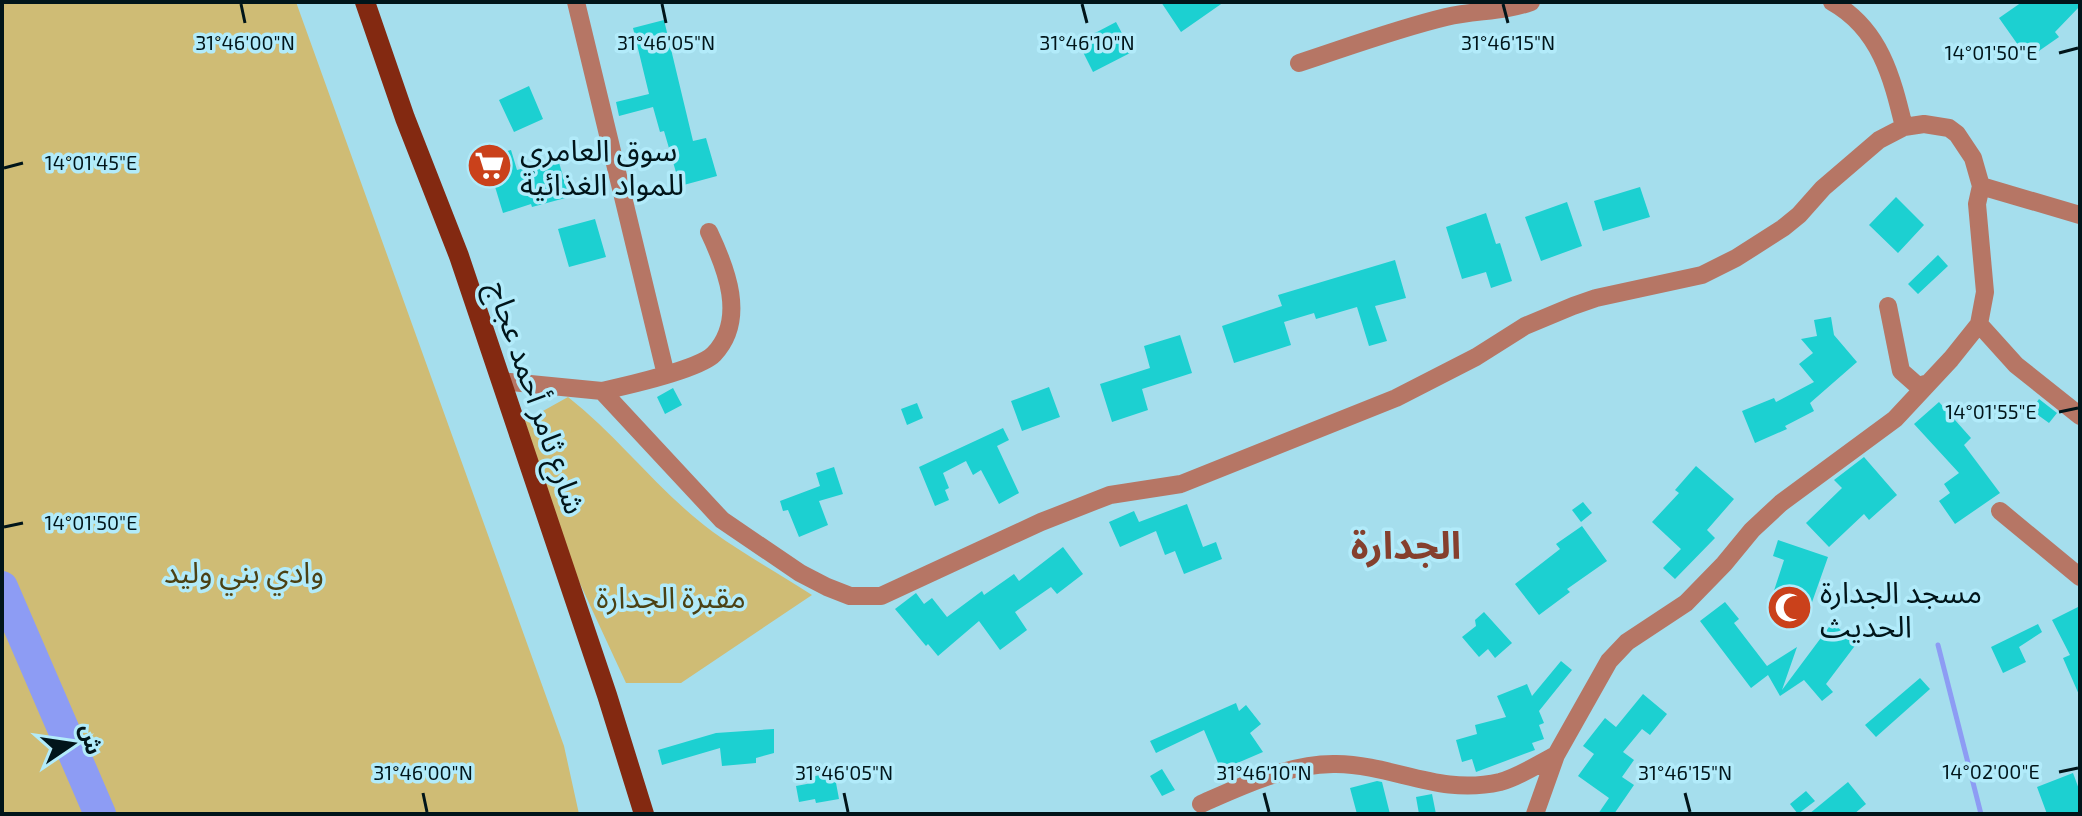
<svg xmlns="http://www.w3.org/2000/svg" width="2082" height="816" font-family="'Exo 2','Noto Sans Arabic',sans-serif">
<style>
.green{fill:#cfbc75}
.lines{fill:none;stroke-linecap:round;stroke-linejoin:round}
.stream{stroke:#8d9cf4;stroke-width:5}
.river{stroke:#8d9cf4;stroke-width:32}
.building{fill:#1cd0d1}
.minor{stroke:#b67665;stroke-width:18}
.primary{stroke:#832911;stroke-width:20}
.ticks{fill:none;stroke:#01151a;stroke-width:3}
.labels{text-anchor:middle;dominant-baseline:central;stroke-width:7;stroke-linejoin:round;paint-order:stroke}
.poi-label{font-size:30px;fill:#01151a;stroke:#b2ebfa;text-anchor:start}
.street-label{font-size:30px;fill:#01151a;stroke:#b2ebfa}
.park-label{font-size:30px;fill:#4b4114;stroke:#b2ebfa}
.district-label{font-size:38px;font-weight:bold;fill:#85402e;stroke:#b2ebfa}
.ticks-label{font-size:20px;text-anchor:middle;fill:#01151a;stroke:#b2ebfa;stroke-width:7;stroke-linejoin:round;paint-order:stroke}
</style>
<rect width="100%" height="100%" fill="#a5deed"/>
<path class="green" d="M2,2H296L564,746L579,814H2Z
M568,397C620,438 660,493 713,532C745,555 780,574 812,595L681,683H626L564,549L525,421Z"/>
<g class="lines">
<path class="stream" d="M1938,645L1981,814"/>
<path class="river" d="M2,587L100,814"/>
</g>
<path class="building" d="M1161,2H1224L1181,32Z
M2022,2H2080V6L2055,32L2059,37L2036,53L2032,46L2023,52L1999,18Z
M664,20L693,141L706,138L717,176L680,186L664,131L660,132L653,107L619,116L616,102L649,94L633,28Z
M1116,22L1132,52L1093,72L1078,42Z
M529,86L543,119L514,132L499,100Z
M511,150L517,170L558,159L569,197L532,207L531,204L503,213L486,157Z
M1640,187L1650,217L1603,231L1594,201Z
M1896,197L1924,225L1898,253L1869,225Z
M1567,202L1582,246L1541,261L1525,217Z
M1486,213L1496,244L1500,243L1512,281L1491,288L1486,272L1462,279L1446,227Z
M595,219L606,257L569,267L558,229Z
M1938,255L1948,266L1918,294L1908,284Z
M1395,260L1406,298L1375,306L1387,341L1369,346L1357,307L1316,319L1314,313L1284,322L1291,345L1234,363L1222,326L1282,306L1278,295Z
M1831,317L1834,335L1857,362L1810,403L1814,411L1785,426L1787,429L1755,443L1742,411L1774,398L1776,402L1814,382L1799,364L1813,353L1801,339L1817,336L1814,320Z
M1180,335L1192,373L1142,389L1148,410L1112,422L1100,384L1150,368L1144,346Z
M1049,387L1060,417L1022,431L1011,401Z
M673,388L682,405L665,414L657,397Z
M2039,399L2057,413L2049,423L2031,410Z
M1939,402L1971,438L1964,445L2000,493L1955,524L1939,501L1950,493L1944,484L1959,473L1914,424Z
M917,403L923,418L907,425L901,409Z
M1003,428L1009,440L997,446L1019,493L999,504L981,470L973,475L966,461L943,473L949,488L945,490L949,500L935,506L919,467Z
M1864,457L1897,495L1869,520L1864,514L1829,547L1806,523L1842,488L1834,480Z
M1696,466L1734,499L1707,530L1715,538L1675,579L1663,568L1681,549L1652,522L1679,493L1675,490Z
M834,467L843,494L819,501L828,525L799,537L788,510L783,511L780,501L820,486L816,473Z
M1583,502L1592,513L1581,522L1572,510Z
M1187,504L1203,547L1216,542L1222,559L1184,574L1175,551L1165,555L1156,531L1120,547L1109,522L1134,511L1139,522Z
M1582,526L1607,561L1567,589L1570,592L1539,615L1515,584L1560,549L1556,544Z
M1778,540L1828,557L1805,622L1768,609L1784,560L1773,556Z
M1063,547L1083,574L1057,594L1051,587L1015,612L1027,630L1000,650L979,621L938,656L928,644L926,646L895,609L916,593L924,604L932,598L947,617L982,591L984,595L1014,574L1019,581Z
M1725,602L1739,619L1734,623L1767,666L1797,647L1782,690L1832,623L1857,643L1826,684L1833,692L1822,701L1804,680L1780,696L1768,675L1751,688L1700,621Z
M2080,606V697L2063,658L2070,655L2052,620Z
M1484,612L1512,643L1495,658L1488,649L1479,657L1462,637L1476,626L1475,620Z
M2038,624L2042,632L2019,647L2026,662L2003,673L1991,647Z
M1561,661L1572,670L1539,711L1544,723L1539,725L1544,739L1532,743L1535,750L1476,772L1472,759L1462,762L1456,740L1477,734L1475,725L1506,717L1497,696L1527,684L1532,696Z
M1920,678L1930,689L1876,737L1865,725Z
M1643,694L1667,714L1650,735L1642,729L1623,752L1634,760L1622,777L1634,785L1614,814H1598L1609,798L1578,776L1594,754L1583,746L1605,718L1616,727Z
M1236,703L1239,711L1246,705L1261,724L1250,733L1263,752L1221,770L1204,730L1156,753L1150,741Z
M774,729V753L756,758V763L722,766L720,748L662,765L658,750L716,733Z
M1162,769L1175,790L1162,796L1150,776Z
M834,772L839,799L816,803L815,799L799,802L796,786L812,783L811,777Z
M2073,773L2080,792V814H2047L2037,787Z
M1377,781L1382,782L1390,814H1357L1350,788Z
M1848,782L1866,804L1854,814H1809Z
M1806,791L1815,801L1798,814L1790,804Z
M1432,794L1436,814H1419L1416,797Z"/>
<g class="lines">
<path class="minor" d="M576,2L666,375
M1832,2C1880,29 1892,77 1904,127
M1299,63C1348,47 1396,29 1446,17C1475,10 1504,12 1531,2
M1981,186L2080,215
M1888,306L1901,371L1918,386L1928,383
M1979,324L2016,365L2080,416
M501,381L602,391L722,520L800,573L827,587L850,596H881L1041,522L1110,495L1181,484L1396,398L1476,357L1525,326L1573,306L1596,298L1702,275L1736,258L1783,228L1799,215L1823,188L1879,140L1904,127L1924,124L1949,128L1957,134L1973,158L1981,186L1977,204L1985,292L1979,324L1951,359L1895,419L1781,503L1752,530L1724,564L1686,603L1627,642L1609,661L1556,755L1535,814
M602,391C625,386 700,369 714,354C747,319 726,268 709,232
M2000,511L2080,577
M1201,804C1242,786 1290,763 1336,764C1395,765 1439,796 1500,782C1519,777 1538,764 1556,755"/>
<path class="primary" d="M365,2L405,118L459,256L607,695L644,814"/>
</g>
<path class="ticks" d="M241,4L245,23M662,4L666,23M1082,4L1087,23M1503,4L1508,23M2059,53L2078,48M4,168L23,163M2059,412L2078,408M4,527L23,523M2059,772L2078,768M423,793L427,812M844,793L848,812M1264,793L1269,812M1685,793L1690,812"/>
<defs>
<symbol id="supermarket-disc" viewBox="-11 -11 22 22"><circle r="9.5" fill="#ca411b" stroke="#b2ebfa"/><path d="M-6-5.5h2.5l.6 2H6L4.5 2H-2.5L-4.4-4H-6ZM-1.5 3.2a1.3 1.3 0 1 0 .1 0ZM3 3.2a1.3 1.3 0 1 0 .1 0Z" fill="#fff"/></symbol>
<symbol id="mosque-disc" viewBox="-11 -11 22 22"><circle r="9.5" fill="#ca411b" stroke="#b2ebfa"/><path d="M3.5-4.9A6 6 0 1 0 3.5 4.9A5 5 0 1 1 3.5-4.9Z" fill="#fff"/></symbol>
</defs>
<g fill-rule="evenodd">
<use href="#supermarket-disc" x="464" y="140" width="51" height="51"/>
<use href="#mosque-disc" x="1764" y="582" width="51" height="51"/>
</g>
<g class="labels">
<g class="poi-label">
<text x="520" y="149">سوق العامري<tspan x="520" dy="34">للمواد الغذائية</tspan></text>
<text x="1820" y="591">مسجد الجدارة<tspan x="1820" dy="34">الحديث</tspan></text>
</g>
<g class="street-label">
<text transform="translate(538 397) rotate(71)">شارع ثامر أحمد عجاج</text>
</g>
<g class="park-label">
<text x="244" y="571">وادي بني وليد</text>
<text x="671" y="596">مقبرة الجدارة</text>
</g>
<g class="district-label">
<text x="1406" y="544">الجدارة</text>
</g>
</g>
<g class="ticks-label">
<text x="245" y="50">31°46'00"N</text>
<text x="666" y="50">31°46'05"N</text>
<text x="1087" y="50">31°46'10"N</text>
<text x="1508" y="50">31°46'15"N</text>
<text x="1991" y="60">14°01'50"E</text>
<text x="91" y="170">14°01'45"E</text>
<text x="1991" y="419">14°01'55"E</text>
<text x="91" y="530">14°01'50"E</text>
<text x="1991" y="779">14°02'00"E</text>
<text x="423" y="780">31°46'00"N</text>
<text x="844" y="780">31°46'05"N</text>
<text x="1264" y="780">31°46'10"N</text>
<text x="1685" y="780">31°46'15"N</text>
</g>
<rect width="2082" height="816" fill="none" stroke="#01151a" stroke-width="8"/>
<g transform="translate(72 744) rotate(77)" stroke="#b2ebfa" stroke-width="6" paint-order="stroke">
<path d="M0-6L14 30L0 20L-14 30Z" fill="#01151a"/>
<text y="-12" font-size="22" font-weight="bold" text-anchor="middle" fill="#01151a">ش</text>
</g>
</svg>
